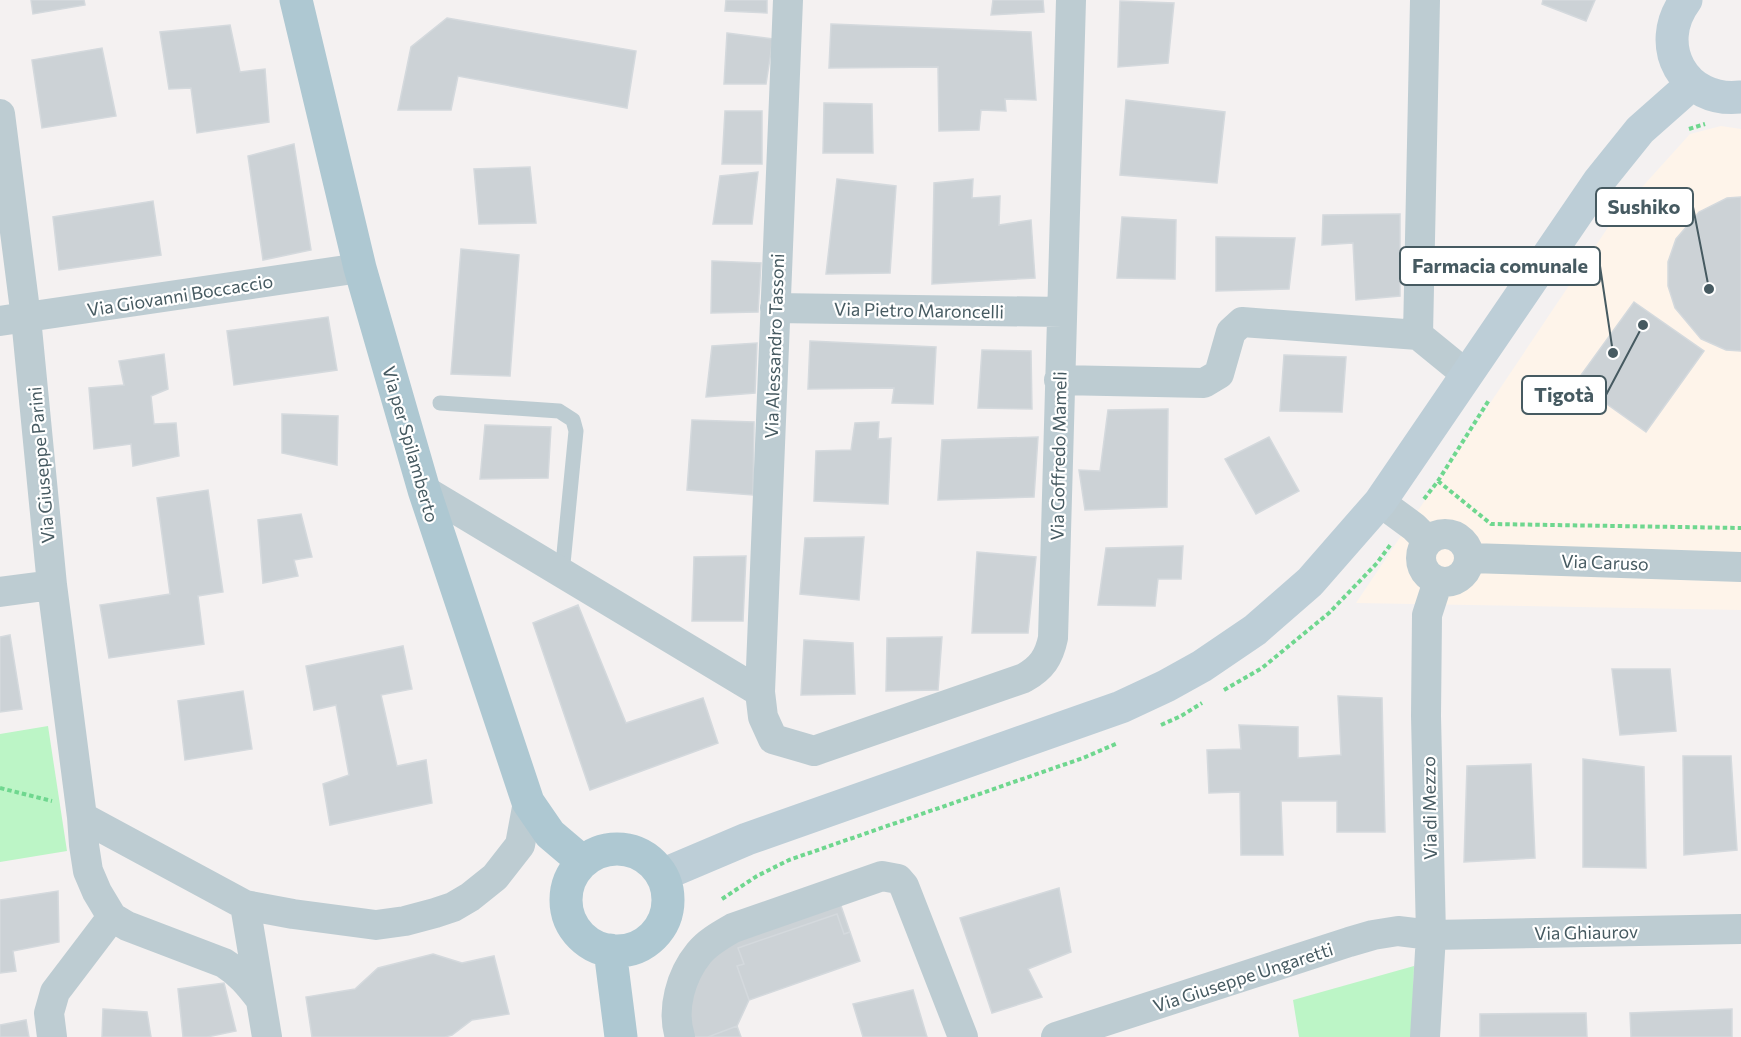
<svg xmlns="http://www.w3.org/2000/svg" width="1741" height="1037" font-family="Commissioner,sans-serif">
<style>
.commercial{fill:#fef4ea}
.green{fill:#bcf5c6}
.building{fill:#ccd2d6;stroke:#d4d9dd;stroke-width:1.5}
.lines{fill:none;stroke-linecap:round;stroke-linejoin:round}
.path{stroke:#6fd78f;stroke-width:4;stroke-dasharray:4.5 3;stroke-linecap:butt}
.lane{stroke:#bdccd2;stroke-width:15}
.street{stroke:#bdccd2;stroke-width:30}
.secondary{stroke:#bdced7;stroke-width:33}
.primary{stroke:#aec8d2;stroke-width:33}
.labels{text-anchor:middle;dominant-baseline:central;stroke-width:4.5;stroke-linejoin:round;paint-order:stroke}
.street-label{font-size:18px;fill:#465a61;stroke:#fff}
.leader{fill:none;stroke:#465a61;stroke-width:2}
.callout-dot{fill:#465a61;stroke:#fff;stroke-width:2}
.callout{fill:#fff;stroke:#465a61;stroke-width:2}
.callout-label{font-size:20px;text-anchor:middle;font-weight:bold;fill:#465a61}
</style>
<rect width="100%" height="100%" fill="#f4f1f1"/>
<path class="commercial" d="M1721,126L1741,129V610L1356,603L1615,217L1690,134Z"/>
<path class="green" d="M48,726L67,851L0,862V734Z
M1414,966L1412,1037H1299L1293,1000Z"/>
<path class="building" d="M31,0H84L85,5L33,14Z
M726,0H767V13L725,11Z
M993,0H1043L1044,12L991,15Z
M1543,0H1595L1586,21L1542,4Z
M1120,1L1174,3L1168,63L1118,67Z
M447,18L636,51L627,108L458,76L451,110H398L411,47Z
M831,24L1031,32L1036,100L1005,99L1006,111L981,110L979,130L939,131L938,67L829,68Z
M230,25L240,72L265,69L269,122L197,133L191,88L169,89L160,32Z
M727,33L773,39L766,84H724Z
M102,48L116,116L42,128L32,60Z
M1126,100L1225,112L1217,183L1120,175Z
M824,103L872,104L873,153H823Z
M725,111H762V164H722Z
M294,144L311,250L263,260L248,156Z
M530,167L536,223L479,224L474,169Z
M758,172L752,224H713L720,176Z
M837,179L896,186L890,273L826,274Z
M973,179L972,198L1000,196L999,225L1031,220L1035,278L932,284L934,183Z
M1741,197V351L1726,350L1701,339L1675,308L1668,286V262L1676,239L1699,212L1727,198Z
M153,201L161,255L59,270L53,217Z
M1400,214V296L1356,300L1353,243L1322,245L1323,215Z
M1122,217L1176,220L1175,279L1117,278Z
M1216,237L1295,238L1289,289L1216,291Z
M461,249L519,255L510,376L451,374Z
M712,261L761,263L758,312L711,313Z
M1634,302L1704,351L1646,432L1576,382Z
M328,317L337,370L234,385L227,331Z
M810,341L936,347L933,404L892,403L894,388L808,389Z
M757,343L755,393L706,397L712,346Z
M982,350L1031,351L1032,409L978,408Z
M164,354L168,389L151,396L154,424L176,423L179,456L133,466L131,444L94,449L89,388L124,385L119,361Z
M1284,355L1346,357L1342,412L1280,411Z
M1168,409L1167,507L1085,510L1079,470L1100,471L1108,410Z
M282,414L338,416L337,465L282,453Z
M692,420L754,422L753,495L687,490Z
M879,422L878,439L891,438L888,504L814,501L816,451L851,450L855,423Z
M485,425L551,427L548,478L480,479Z
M1038,437L1034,497L938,500L942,440Z
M1269,437L1299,491L1256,514L1225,459Z
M208,490L223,592L198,596L204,644L109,658L100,605L170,594L157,498Z
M301,514L312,557L294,560L298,576L263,583L258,520Z
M864,537L859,600L800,594L805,538Z
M1183,546L1181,579H1158L1155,606L1098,605L1106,548Z
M977,552L1036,557L1028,633H972Z
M746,556L743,621H692L694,557Z
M578,605L626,723L703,698L718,743L590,790L533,623Z
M10,635L22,709L0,712V637Z
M942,637L938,690L886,691L887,638Z
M804,640L853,643L855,694L801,695Z
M403,646L412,689L381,695L397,766L426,760L432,803L330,825L323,784L349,775L336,705L314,710L306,666Z
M1612,669H1670L1676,731L1620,735Z
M243,691L252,749L185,760L178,701Z
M1338,696L1382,698L1385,832H1337V801H1281L1283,855H1241L1240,792L1209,793L1207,750L1241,749L1239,725L1298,727V758L1341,755Z
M1683,756H1731L1737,850L1684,855Z
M1583,759L1644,767L1646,868L1583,867Z
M1531,764L1535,858L1464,862L1467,766Z
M1059,888L1071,952L1028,969L1042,997L992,1013L960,918Z
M58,891L59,942L13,951L16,971L0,973V900Z
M840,903L850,932L844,934L837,914L738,948L744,964L737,966L749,1000L737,1026L708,1037H685V996L716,949Z
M837,914L844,934L850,932L860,961L749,1000L737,966L744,964L738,948Z
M433,954L462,963L494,956L509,1014L472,1020L452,1035L445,1037H312L306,997L355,989L378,968Z
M224,983L236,1031L207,1037H183L178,989Z
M913,990L927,1037H863L853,1004Z
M103,1009L147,1012L151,1037H102Z
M1732,1009V1037H1631L1630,1013Z
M1586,1013L1587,1037H1480V1014Z
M26,1020L29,1037H0V1025Z
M737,1026L741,1037H708Z"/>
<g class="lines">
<path class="path" d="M1689,129L1705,124
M1438,481L1491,524L1741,528
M1424,499L1438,481L1489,400
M1224,690L1262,668L1329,613L1377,563L1391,544
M1161,725L1181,716L1202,703
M0,788L52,801
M722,899L757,876L789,860L1083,758L1118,743"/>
<path class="lane" d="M440,403L559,411L573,420L576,431L562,574"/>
<path class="street" d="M788,0L760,692L763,717L773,739L814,751L1024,678C1042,668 1049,657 1053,638L1071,0
M0,114L26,318L52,585L82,817L84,845L88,871L97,892L112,917L127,926L224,963C240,973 250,986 261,1000
M775,308L1062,312
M0,321L360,268
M1418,335L1425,0
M1059,380L1204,383L1219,374L1231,332L1242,322L1418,335L1467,375
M424,490L760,692
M1380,502L1414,527L1428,541
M1421 558a24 24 0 1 1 48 0a24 24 0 1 1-48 0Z
M1470,558L1741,567
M0,592L52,585
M82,817L245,905L293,914L376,925L405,921L435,913L453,907L470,897L495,877L520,845L528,802
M245,905L267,1037
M52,1037L49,1013L55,992L112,917
M680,1037C671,1009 681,975 699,953C708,942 721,935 733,928L882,876L898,879L904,886L963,1037
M1056,1037L1349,942L1373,935L1398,931L1431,935L1741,929
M1425,1037L1431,935L1426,716L1427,615L1438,581"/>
<path class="secondary" d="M1686,0C1652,45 1684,104 1741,97
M662,875L747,839L1121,707L1166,686L1202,666L1255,630L1310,582L1380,502L1599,181L1640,130L1692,84"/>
<path class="primary" d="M296,0L360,268L424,490L528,802L550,834L583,862
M566 900a51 51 0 1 1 102 0a51 51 0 1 1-102 0Z
M610,950L621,1037"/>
</g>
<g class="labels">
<g class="street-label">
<text transform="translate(180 295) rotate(-9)">Via Giovanni Boccaccio</text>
<text transform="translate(919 310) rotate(1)">Via Pietro Maroncelli</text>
<text transform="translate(774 346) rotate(-88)">Via Alessandro Tassoni</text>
<text transform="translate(411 444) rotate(74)">Via per Spilamberto</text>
<text transform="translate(1058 456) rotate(-89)">Via Goffredo Mameli</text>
<text transform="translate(41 465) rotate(-95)">Via Giuseppe Parini</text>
<text transform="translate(1605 562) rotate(2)">Via Caruso</text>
<text transform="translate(1429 808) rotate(-91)">Via di Mezzo</text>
<text transform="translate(1586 932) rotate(-1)">Via Ghiaurov</text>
<text transform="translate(1243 977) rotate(-18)">Via Giuseppe Ungaretti</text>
</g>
</g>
<path class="leader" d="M1709 289L1693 207M1613 353L1600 266M1643 325L1606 395"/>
<g class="callout-dot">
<circle cx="1709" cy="289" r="6"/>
<circle cx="1613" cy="353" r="6"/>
<circle cx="1643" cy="325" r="6"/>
</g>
<g class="callout">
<rect x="1596" y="188" width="97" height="38" rx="6"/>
<rect x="1400" y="247" width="200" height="38" rx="6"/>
<rect x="1522" y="376" width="84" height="38" rx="6"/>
</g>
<g class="callout-label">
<text x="1644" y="214">Sushiko</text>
<text x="1500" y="273">Farmacia comunale</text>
<text x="1564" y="402">Tigotà</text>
</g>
</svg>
